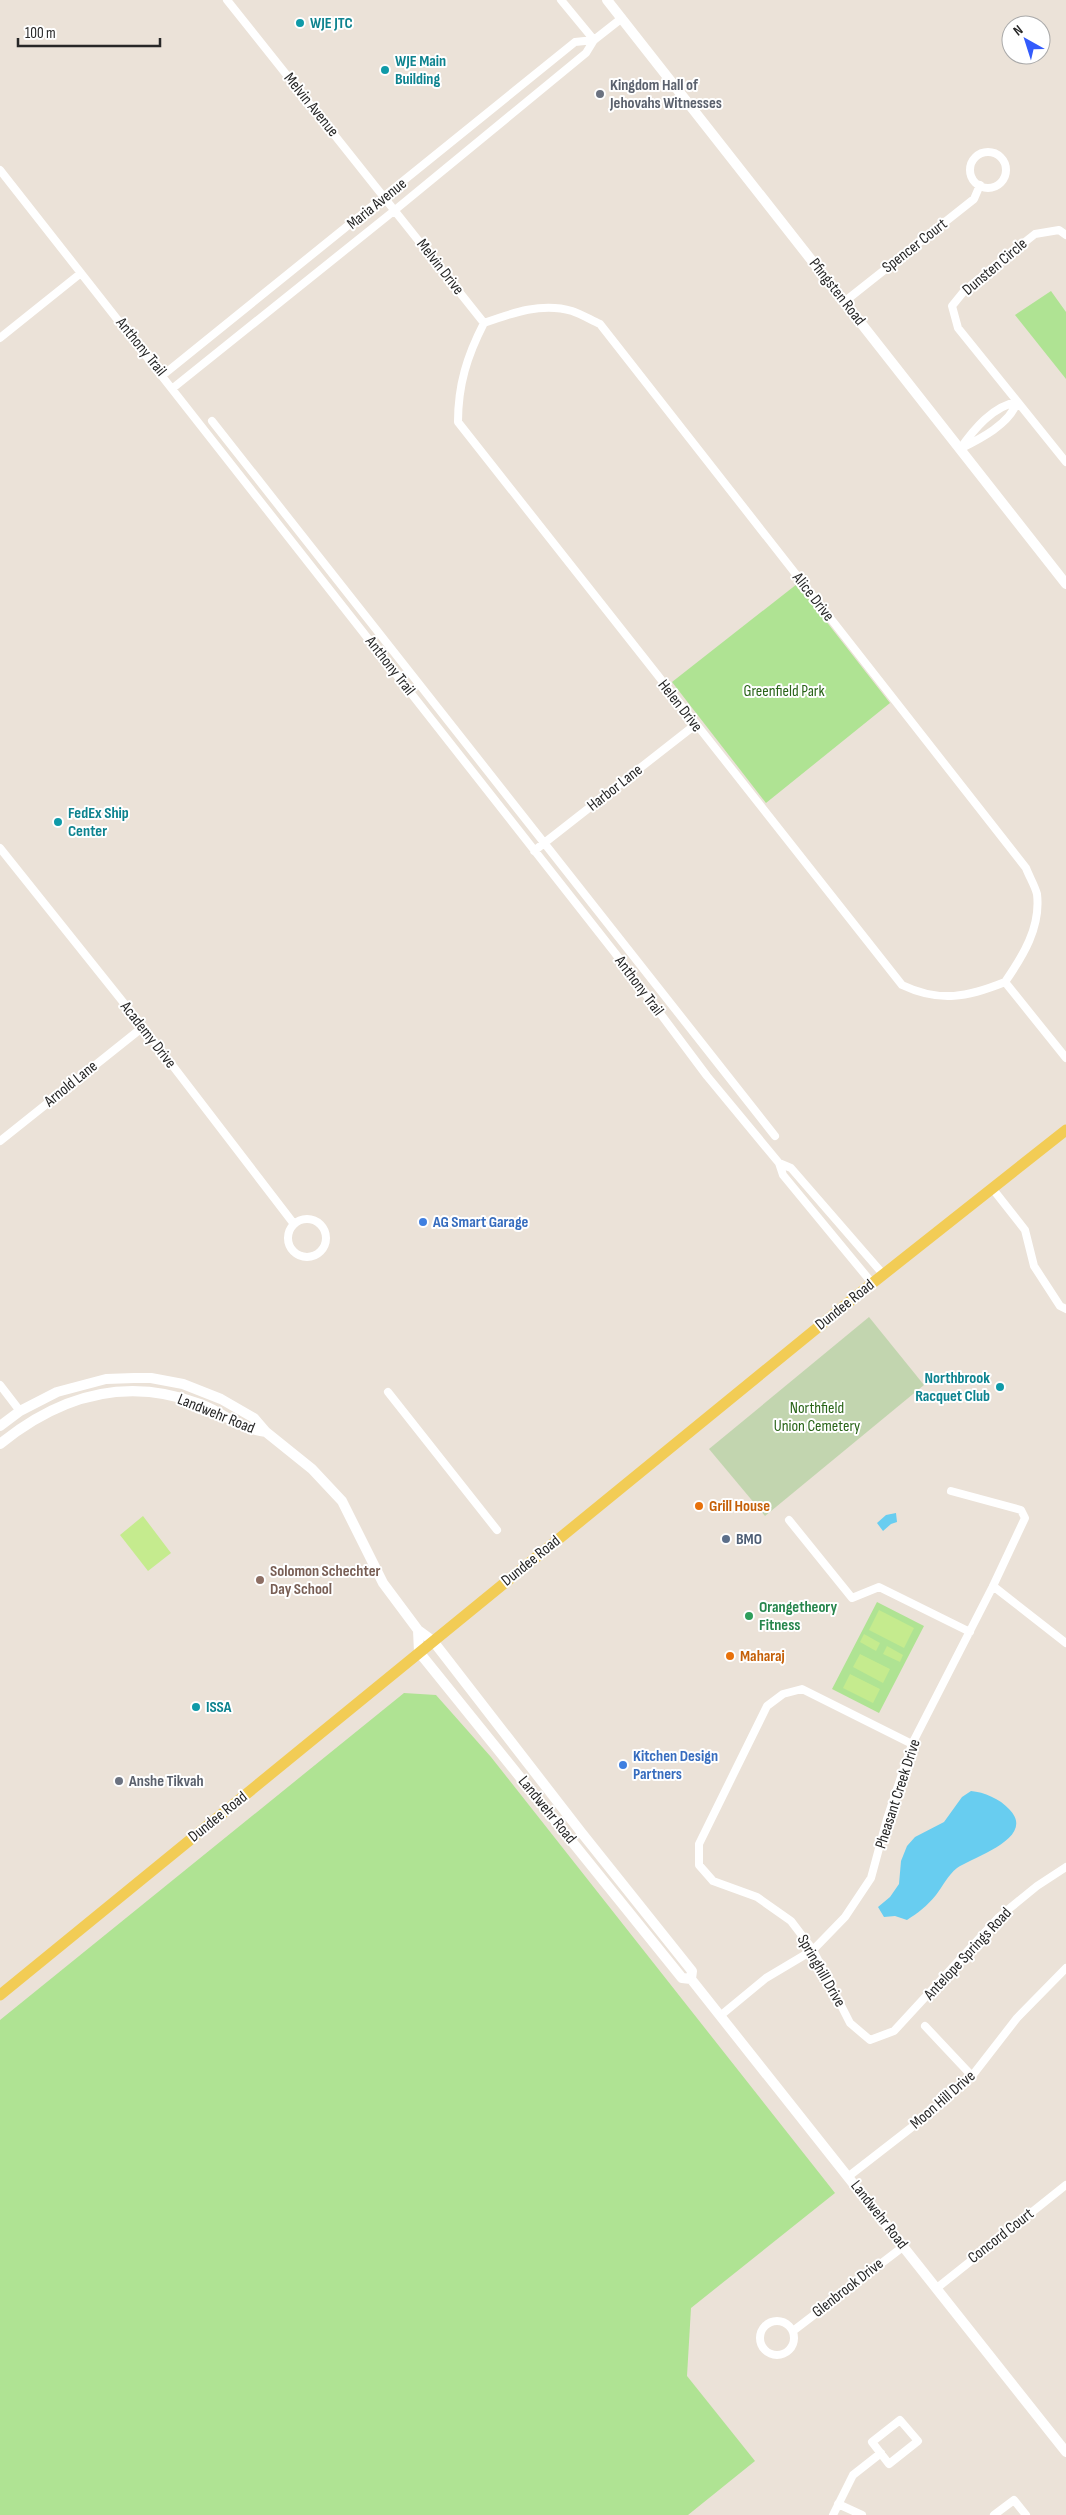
<svg xmlns="http://www.w3.org/2000/svg" width="1066" height="2515" font-family="'Sofia Sans Condensed',sans-serif">
<style>
.green{fill:#afe393}
.cemetery{fill:#c2d5af}
.pitch{fill:#c5eb8e}
.water{fill:#68cdf0}
.lines{fill:none;stroke-linecap:round;stroke-linejoin:round}
.street{stroke:#fff;stroke-width:8}
.secondary{stroke:#fff;stroke-width:10}
.primary{stroke:#f2cc55;stroke-width:11}
.culture-dot{fill:#0f9aa8;stroke:#fff;stroke-width:2}
.worship-dot{fill:#6b7280;stroke:#fff;stroke-width:2}
.shop-dot{fill:#3f7fe0;stroke:#fff;stroke-width:2}
.food-dot{fill:#e8710a;stroke:#fff;stroke-width:2}
.service-dot{fill:#5c6f8a;stroke:#fff;stroke-width:2}
.education-dot{fill:#8d6e63;stroke:#fff;stroke-width:2}
.leisure-dot{fill:#2e9e5b;stroke:#fff;stroke-width:2}
.labels{text-anchor:middle;dominant-baseline:central;stroke-width:4;stroke-linejoin:round;paint-order:stroke}
.culture-label{font-size:16px;font-weight:bold;fill:#0d838f;stroke:#fff;text-anchor:start}
.worship-label{font-size:16px;font-weight:bold;fill:#5b616d;stroke:#fff;text-anchor:start}
.street-label{font-size:16px;fill:#272727;stroke:#fff}
.park-label{font-size:16px;fill:#296418;stroke:#fff}
.shop-label{font-size:16px;font-weight:bold;fill:#366cbe;stroke:#fff;text-anchor:start}
.food-label{font-size:16px;font-weight:bold;fill:#c56008;stroke:#fff;text-anchor:start}
.service-label{font-size:16px;font-weight:bold;fill:#4e5e75;stroke:#fff;text-anchor:start}
.education-label{font-size:16px;font-weight:bold;fill:#785e54;stroke:#fff;text-anchor:start}
.leisure-label{font-size:16px;font-weight:bold;fill:#27864d;stroke:#fff;text-anchor:start}
</style>
<rect width="100%" height="100%" fill="#ebe2d8"/>
<path class="green" d="M1051,291L1066,312V379L1015,315Z
M797,584L890,703L766,803L672,682Z
M877,1602L924,1626L879,1713L832,1689Z
M404,1693L436,1695L491,1757L835,2193L691,2308L687,2376L755,2461L688,2515H0V2020Z"/>
<path class="cemetery" d="M869,1317L924,1385L765,1516L709,1449Z"/>
<path class="pitch" d="M143,1516L171,1553L148,1571L120,1535Z
M879,1610L914,1628L904,1648L869,1630Z
M864,1634L880,1643L876,1651L860,1642Z
M887,1646L903,1655L900,1662L883,1654Z
M860,1654L890,1669L883,1683L853,1667Z
M850,1674L880,1689L873,1703L843,1688Z"/>
<path class="water" d="M896,1513L897,1522L891,1524L883,1531L877,1523L886,1515Z
M971,1791C984,1792 1000,1799 1009,1809C1038,1838 972,1857 957,1868C948,1875 943,1886 936,1895C927,1906 918,1913 907,1920L895,1916L884,1917L878,1907L890,1897L899,1884L901,1861L907,1846L915,1837L944,1822L962,1797Z"/>
<g class="lines">
<path class="street" d="M227,0L484,323
M561,0L594,40
M970 170a18 18 0 1 1 36 0a18 18 0 1 1-36 0Z
M0,170L615,953L707,1076L779,1163
M1066,235L1059,230L1035,234L965,290L952,306L958,328L1066,462
M844,302L974,199L980,185
M484,323C512,313 542,302 572,311C581,314 591,320 600,324L1026,868C1029,876 1035,886 1037,894C1041,927 1023,956 1005,982
M484,323C467,356 458,385 458,422L902,985C940,1003 968,997 1005,982
M0,338L81,273
M163,375L575,42L594,40
M173,388L395,210L586,53L594,40L622,18
M1017,402C1010,424 980,439 960,449C974,429 993,406 1017,402Z
M212,421L775,1136
M0,848L143,1027L294,1224
M534,851L695,725
M1005,982L1066,1058
M0,1141L143,1027
M992,1188L1025,1230L1034,1266L1060,1306L1066,1309
M288 1238a19 19 0 1 1 38 0a19 19 0 1 1-38 0Z
M872,1283L783,1175L779,1163L791,1168L883,1274
M0,1385L20,1411
M388,1392L497,1530
M789,1520L852,1598L879,1587L970,1632
M993,1586L1066,1643
M912,1744L802,1689L783,1694L767,1706L699,1844V1865L713,1881L757,1897L791,1921L813,1950L850,2023L870,2040L894,2031L999,1917L1037,1886L1066,1867
M720,2016L766,1978L813,1950L845,1917L871,1878L887,1819L912,1744L993,1586L1025,1518L1021,1510L951,1491
M925,2026L972,2076
M849,2176L934,2110L972,2076L1017,2018L1066,1968
M937,2288L1066,2185
M760 2338a17 17 0 1 1 34 0a17 17 0 1 1-34 0Z
M793,2331L904,2246
M900,2420L918,2441L889,2464L872,2442Z
M838,2504L862,2515
M833,2515L853,2475L881,2453
M994,2515L1014,2500L1026,2515"/>
<path class="secondary" d="M607,0L1066,584
M0,1426L20,1411L57,1392L106,1379L134,1378H151L183,1384L221,1399L254,1418L266,1432L312,1469L342,1501L383,1583L418,1630L433,1641L447,1659L581,1832L692,1971L691,1979L682,1978L419,1652L418,1630
M0,1444C59,1396 126,1376 200,1404C227,1414 235,1428 266,1432
M691,1979L1066,2452"/>
<path class="primary" d="M0,1995L860,1293L1066,1130"/>
</g>
<g class="culture-dot">
<circle cx="300" cy="23" r="5"/>
<circle cx="385" cy="70" r="5"/>
<circle cx="58" cy="822" r="5"/>
<circle cx="1000" cy="1387" r="5"/>
<circle cx="196" cy="1707" r="5"/>
</g>
<g class="worship-dot">
<circle cx="600" cy="94" r="5"/>
<circle cx="119" cy="1781" r="5"/>
</g>
<g class="shop-dot">
<circle cx="423" cy="1222" r="5"/>
<circle cx="623" cy="1765" r="5"/>
</g>
<g class="food-dot">
<circle cx="699" cy="1506" r="5"/>
<circle cx="730" cy="1656" r="5"/>
</g>
<circle class="service-dot" cx="726" cy="1539" r="5"/>
<circle class="education-dot" cx="260" cy="1580" r="5"/>
<circle class="leisure-dot" cx="749" cy="1616" r="5"/>
<g class="labels">
<g class="culture-label">
<text x="310" y="23">WJE JTC</text>
<text x="395" y="61">WJE Main<tspan x="395" dy="18">Building</tspan></text>
<text x="68" y="813">FedEx Ship<tspan x="68" dy="18">Center</tspan></text>
<text x="990" y="1378" text-anchor="end">Northbrook<tspan x="990" dy="18">Racquet Club</tspan></text>
<text x="206" y="1707">ISSA</text>
</g>
<g class="worship-label">
<text x="610" y="85">Kingdom Hall of<tspan x="610" dy="18">Jehovahs Witnesses</tspan></text>
<text x="129" y="1781">Anshe Tikvah</text>
</g>
<g class="street-label">
<text transform="translate(311 105) rotate(51)">Melvin Avenue</text>
<text transform="translate(377 204) rotate(-39)">Maria Avenue</text>
<text transform="translate(915 246) rotate(-38)">Spencer Court</text>
<text transform="translate(440 267) rotate(52)">Melvin Drive</text>
<text transform="translate(995 267) rotate(-40)">Dunsten Circle</text>
<text transform="translate(837 292) rotate(52)">Pfingsten Road</text>
<text transform="translate(141 347) rotate(51)">Anthony Trail</text>
<text transform="translate(813 597) rotate(52)">Alice Drive</text>
<text transform="translate(390 666) rotate(52)">Anthony Trail</text>
<text transform="translate(680 706) rotate(52)">Helen Drive</text>
<text transform="translate(615 788) rotate(-38)">Harbor Lane</text>
<text transform="translate(639 986) rotate(53)">Anthony Trail</text>
<text transform="translate(148 1035) rotate(52)">Academy Drive</text>
<text transform="translate(71 1084) rotate(-39)">Arnold Lane</text>
<text transform="translate(845 1305) rotate(-39)">Dundee Road</text>
<text transform="translate(216 1414) rotate(22)">Landwehr Road</text>
<text transform="translate(531 1561) rotate(-39)">Dundee Road</text>
<text transform="translate(898 1794) rotate(-72)">Pheasant Creek Drive</text>
<text transform="translate(547 1810) rotate(51)">Landwehr Road</text>
<text transform="translate(218 1817) rotate(-39)">Dundee Road</text>
<text transform="translate(968 1954) rotate(-47)">Antelope Springs Road</text>
<text transform="translate(821 1971) rotate(60)">Springhill Drive</text>
<text transform="translate(943 2100) rotate(-41)">Moon Hill Drive</text>
<text transform="translate(879 2215) rotate(52)">Landwehr Road</text>
<text transform="translate(1001 2236) rotate(-38)">Concord Court</text>
<text transform="translate(848 2288) rotate(-38)">Glenbrook Drive</text>
</g>
<g class="park-label">
<text x="784" y="691">Greenfield Park</text>
<text x="817" y="1408">Northfield<tspan x="817" dy="18">Union Cemetery</tspan></text>
</g>
<g class="shop-label">
<text x="433" y="1222">AG Smart Garage</text>
<text x="633" y="1756">Kitchen Design<tspan x="633" dy="18">Partners</tspan></text>
</g>
<g class="food-label">
<text x="709" y="1506">Grill House</text>
<text x="740" y="1656">Maharaj</text>
</g>
<g class="service-label">
<text x="736" y="1539">BMO</text>
</g>
<g class="education-label">
<text x="270" y="1571">Solomon Schechter<tspan x="270" dy="18">Day School</tspan></text>
</g>
<g class="leisure-label">
<text x="759" y="1607">Orangetheory<tspan x="759" dy="18">Fitness</tspan></text>
</g>
</g>
<g transform="translate(1026 40) rotate(321)"><circle r="24" fill="#ffffff" stroke="#a9a9a9"/>
<path d="M0-4L9 19L0 12L-9 19Z" fill="#335bfc"/>
<text y="-8" font-size="14" font-weight="bold" text-anchor="middle" fill="#272727">N</text>
</g>
<path d="M18 38v8h142v-8" fill="none" stroke="#272727" stroke-width="2.5"/>
<text x="25" y="38" font-size="15" fill="#272727" stroke="#ffffff" stroke-width="4" paint-order="stroke">100 m</text>
</svg>
